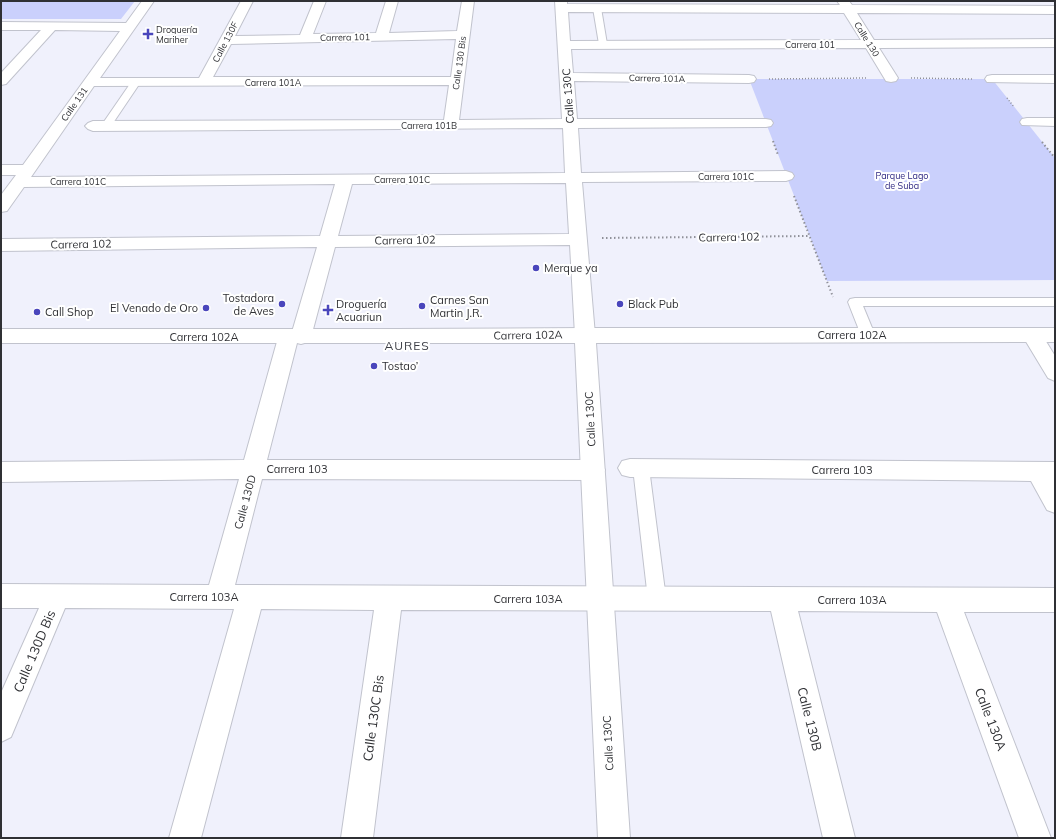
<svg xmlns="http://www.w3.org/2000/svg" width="1056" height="839" font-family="Mulish,sans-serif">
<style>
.green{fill:#cad0fc}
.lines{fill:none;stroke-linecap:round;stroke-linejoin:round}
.service-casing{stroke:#c1c3cd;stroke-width:2}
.minor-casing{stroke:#c1c3cd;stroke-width:2}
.tertiary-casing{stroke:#c1c3cd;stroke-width:2}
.path-far1{stroke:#8f9098;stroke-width:1.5;stroke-dasharray:1 2;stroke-linecap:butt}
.path{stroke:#8f9098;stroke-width:2;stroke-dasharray:1.5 2.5;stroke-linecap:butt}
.service{fill:#fff;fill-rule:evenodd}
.minor{fill:#fff;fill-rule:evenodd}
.tertiary{fill:#fff;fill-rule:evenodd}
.poi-dot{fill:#4a46bc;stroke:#fff;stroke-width:1.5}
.labels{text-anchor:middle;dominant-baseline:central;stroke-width:4;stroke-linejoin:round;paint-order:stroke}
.far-poi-label{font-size:9px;fill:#2f3034;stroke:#fff;text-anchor:start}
.far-street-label{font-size:9px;fill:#2f3034;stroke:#fff}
.far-park-label{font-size:9px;fill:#2d2681;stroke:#fff}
.street-label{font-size:11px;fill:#2f3034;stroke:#fff}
.poi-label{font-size:11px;fill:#2f3034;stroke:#fff;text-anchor:start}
.neighbourhood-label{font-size:12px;letter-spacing:1px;fill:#3b3d45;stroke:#fff}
.near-street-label{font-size:13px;fill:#2f3034;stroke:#fff}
</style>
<rect width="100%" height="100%" fill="#f0f1fc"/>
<path class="green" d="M1,1H135L121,19H1Z
M749,79H992L1055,158V280L827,281Z"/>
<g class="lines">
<defs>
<path id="service" d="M597,5L601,8L607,44L603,47L599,44L593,8Z
M135,80L140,83L111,126L110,128H102L101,126L132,81Z
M855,298H1055V306H863L875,335L873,338L868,340L863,338L861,335L848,302L850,299Z
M641,462L647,463L649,468L666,599L663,605L657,607L651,605L648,599L633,468L635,463Z"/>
<path id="minor" d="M142,1H154L100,78H199L241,1H253L235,36L300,35L314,1H326L313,34L376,33L386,1H398L389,33L457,31L462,1H474L459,120L562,119L555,1H567V4L840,5L837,1H849L852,5L1055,6V14L857,13L874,40L1055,39V47L879,48L898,78L896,81L891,82L886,81L866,48L571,49L573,73L749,75L754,76L756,79L754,82L749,83L574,81L577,119H766L771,120L773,123L771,126L766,127L578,128L581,173L786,171L792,173L794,176L792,179L786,181L582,182L595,335L592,340L585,342L578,340L575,335L570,245L335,247L311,337L308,342L301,344L297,343L267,460H593L601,463L605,470L601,477L593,480L262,479L235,585L1055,588V612H964L1051,838H1019L937,612L798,611L855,838H823L771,611L401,610L373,838H341L374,610L261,609L201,838H169L234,609L65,608L11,737L1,742V693L39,608H1V584L209,585L239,479L1,482V462L244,460L278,338L281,333L288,331L292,332L317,247L1,251V239L320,236L335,184L24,187L7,211L1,212V195L16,175H1V165H23L120,31L55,30L6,84L1,85V73L41,30H1V22L126,23ZM568,12L844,13L861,40L570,41ZM456,39L451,77H213L231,44ZM449,85L444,120L93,121L88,123L85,126L88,129L93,131L563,128L565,173L31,177L94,86ZM566,183L569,234L338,236L352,184Z
M992,75H1055V83L987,82L985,79L987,76Z
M1027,118H1055V126L1022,125L1020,122L1022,119Z
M1032,328L1039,330L1055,356V381L1048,378L1022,335L1025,330Z
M630,459L1055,462V513L1047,510L1031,481L630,477L622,475L618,468L622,461Z"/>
<path id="tertiary" d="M585,328H1055V342L596,343L630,838H598L575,343H1V329H396Z"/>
</defs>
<use href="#service" class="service-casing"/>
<use href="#minor" class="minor-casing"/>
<use href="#tertiary" class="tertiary-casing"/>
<path class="path-far1" d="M911,78L972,79
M769,79L866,78
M1007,98L1014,107"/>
<path class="path" d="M773,141L778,155
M1042,142L1055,158
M794,196L833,297
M602,238L810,236"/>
<use href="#service" class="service"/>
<use href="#minor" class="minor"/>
<use href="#tertiary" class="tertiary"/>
</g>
<g class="poi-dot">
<path d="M146 28h4v4h4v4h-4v4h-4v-4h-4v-4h4z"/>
<circle cx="536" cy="268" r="4"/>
<circle cx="282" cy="304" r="4"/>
<circle cx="620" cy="304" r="4"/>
<circle cx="422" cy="306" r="4"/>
<circle cx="206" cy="308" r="4"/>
<path d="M326 304h4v4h4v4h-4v4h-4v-4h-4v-4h4z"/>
<circle cx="37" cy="312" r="4"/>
<circle cx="374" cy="366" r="4"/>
</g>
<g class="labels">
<g class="far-poi-label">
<text x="156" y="29">Droguería<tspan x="156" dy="10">Mariher</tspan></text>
</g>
<g class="far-street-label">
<text transform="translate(345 37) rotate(-1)">Carrera 101</text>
<text transform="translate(867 39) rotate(58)">Calle 130</text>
<text transform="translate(225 42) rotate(-62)">Calle 130F</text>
<text x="810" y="44">Carrera 101</text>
<text transform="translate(459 63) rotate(-82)">Calle 130 Bis</text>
<text transform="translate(657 78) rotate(1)">Carrera 101A</text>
<text x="273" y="82">Carrera 101A</text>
<text transform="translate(74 104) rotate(-55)">Calle 131</text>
<text x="429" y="125">Carrera 101B</text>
<text x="726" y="176">Carrera 101C</text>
<text x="402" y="179">Carrera 101C</text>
<text x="78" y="181">Carrera 101C</text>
</g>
<g class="far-park-label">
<text x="902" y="175">Parque Lago<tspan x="902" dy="10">de Suba</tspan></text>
</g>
<g class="street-label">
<text transform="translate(568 96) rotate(-94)">Calle 130C</text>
<text transform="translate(729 237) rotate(-1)">Carrera 102</text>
<text transform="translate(405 240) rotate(-1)">Carrera 102</text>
<text transform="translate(81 244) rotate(-1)">Carrera 102</text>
<text transform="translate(528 335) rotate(-1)">Carrera 102A</text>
<text x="852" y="335">Carrera 102A</text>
<text x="204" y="337">Carrera 102A</text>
<text transform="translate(590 419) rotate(-93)">Calle 130C</text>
<text x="297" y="469">Carrera 103</text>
<text x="842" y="470">Carrera 103</text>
<text transform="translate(245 502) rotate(-75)">Calle 130D</text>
<text x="204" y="597">Carrera 103A</text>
<text x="528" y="599">Carrera 103A</text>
<text x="852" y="600">Carrera 103A</text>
<text transform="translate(608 743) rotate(-93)">Calle 130C</text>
</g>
<g class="poi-label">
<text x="544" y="268">Merque ya</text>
<text x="274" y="298" text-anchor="end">Tostadora<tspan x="274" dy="13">de Aves</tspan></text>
<text x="430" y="300">Carnes San<tspan x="430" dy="13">Martin J.R.</tspan></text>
<text x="336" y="304">Droguería<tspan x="336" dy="13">Acuariun</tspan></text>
<text x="628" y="304">Black Pub</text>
<text x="198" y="308" text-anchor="end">El Venado de Oro</text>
<text x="45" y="312">Call Shop</text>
<text x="382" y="366">Tostao’</text>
</g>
<g class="neighbourhood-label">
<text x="407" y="345">AURES</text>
</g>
<g class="near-street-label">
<text transform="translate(34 651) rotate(-67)">Calle 130D Bis</text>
<text transform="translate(373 718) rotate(-82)">Calle 130C Bis</text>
<text transform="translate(810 719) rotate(76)">Calle 130B</text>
<text transform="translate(991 719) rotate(69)">Calle 130A</text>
</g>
</g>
<rect width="1056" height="839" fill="none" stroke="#2f3034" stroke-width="4"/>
</svg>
